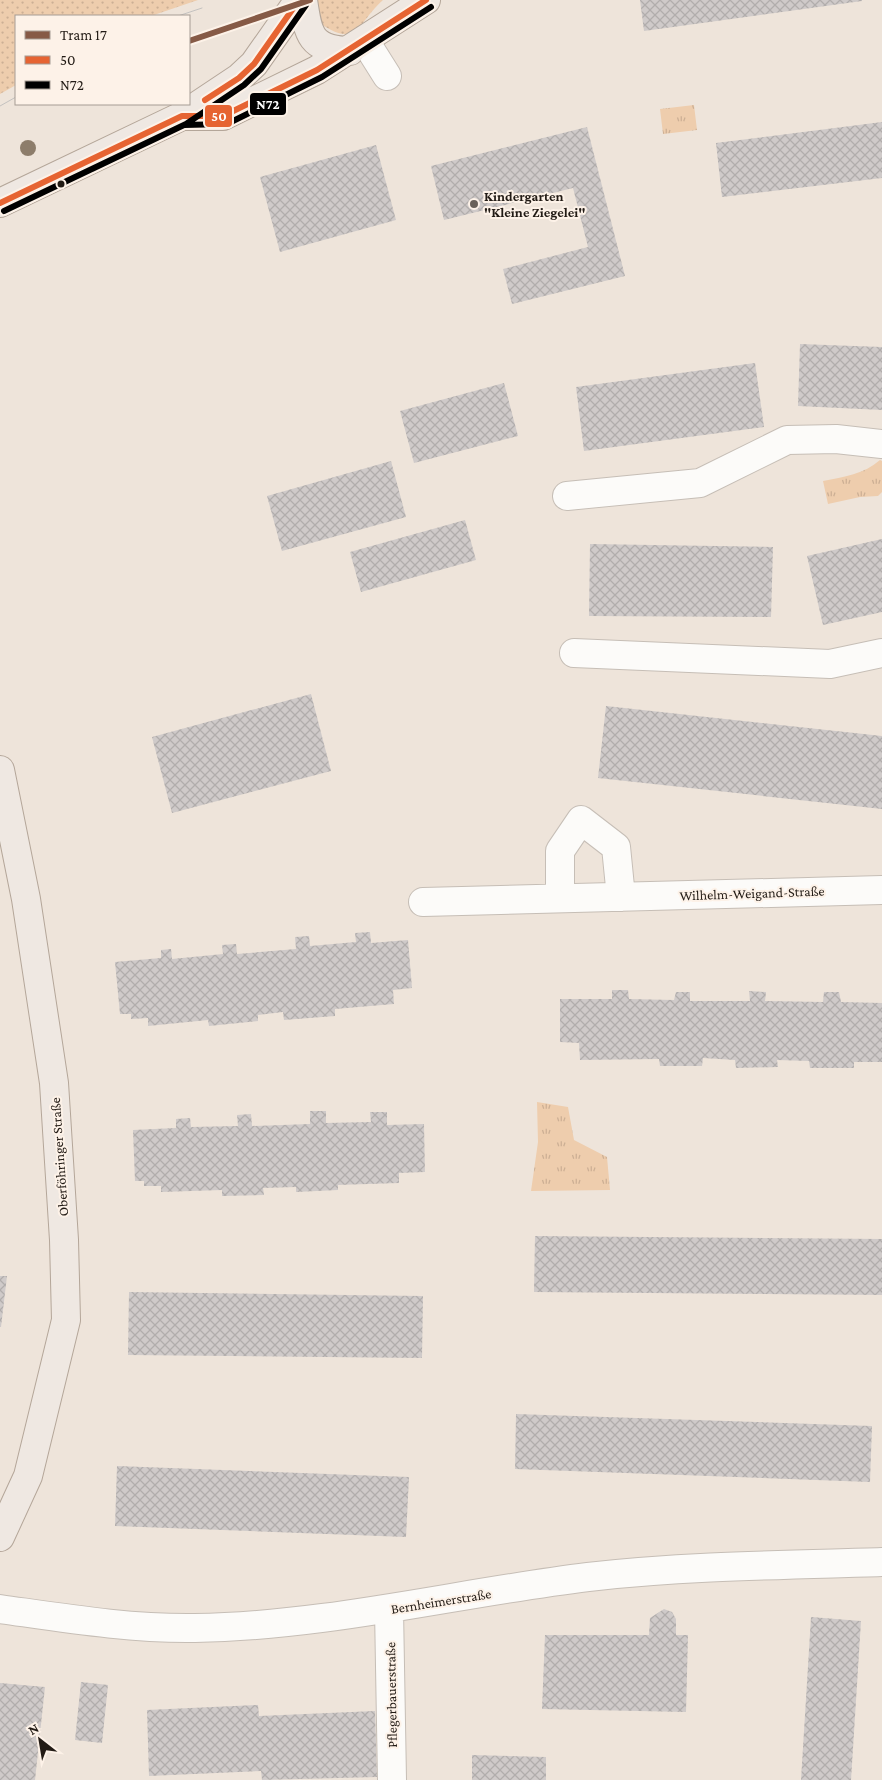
<svg xmlns="http://www.w3.org/2000/svg" width="882" height="1780" font-family="'Crimson Pro',serif">
<style>
.grass{fill:url(#grass-dots)}
.park{fill:url(#park-tufts)}
.building{fill:url(#building-cross-hatch)}
.lines{fill:none;stroke-linecap:round;stroke-linejoin:round}
.minor-casing{stroke:#c6beb6;stroke-width:30}
.major-casing{stroke:#b4a699;stroke-width:30}
.minor{stroke:#fcfbf9;stroke-width:28}
.major{stroke:#efe8e2;stroke-width:28}
.tram{stroke:#c4c2c0;stroke-width:1}
.bus-1-casing{stroke:#fdf2e8;stroke-width:10}
.bus-2-casing{stroke:#fdf2e8;stroke-width:10}
.bus-1{stroke:#e66432;stroke-width:6}
.bus-2{stroke:#000;stroke-width:6}
.tram-1-casing{stroke:#fdf2e8;stroke-width:10}
.tram-1{stroke:#865a46;stroke-width:6}
.tree{fill:#8d7d6b}
.bus-dot{fill:#221b15;stroke:#fdf2e8;stroke-width:2}
.poi-dot{fill:#69615a;stroke:#fdf2e8;stroke-width:2}
.labels{text-anchor:middle;dominant-baseline:central;stroke-width:4;stroke-linejoin:round;paint-order:stroke}
.poi-label{font-size:14px;font-weight:bold;fill:#221b15;stroke:#fdf2e8;text-anchor:start}
.street-label{font-size:14px;fill:#221b15;stroke:#fdf2e8}
.line-badge{stroke:#fdf2e8;stroke-width:2}
.badge-label{font-size:14px;text-anchor:middle;font-weight:bold;fill:#fff}
</style>
<defs>
<pattern id="grass-dots" width="8" height="8" patternUnits="userSpaceOnUse" patternTransform="scale(1.25)"><rect width="8" height="8" fill="#eecdad"/><path d="M2 2h.1M6 6h.1" fill="none" stroke="#ccaf94" stroke-width="1.8" stroke-linecap="round"/></pattern>
<pattern id="park-tufts" width="24" height="20" patternUnits="userSpaceOnUse" patternTransform="scale(1.25)"><rect width="24" height="20" fill="#eecdad"/><path d="M3 7l-1-3M5 7V3M7 7l1-3M15 17l-1-3M17 17v-4M19 17l1-3" fill="none" stroke="#ccaf94"/></pattern>
<pattern id="building-cross-hatch" width="8" height="8" patternUnits="userSpaceOnUse" patternTransform="scale(1.25)"><rect width="8" height="8" fill="#cfcac9"/><path d="M0 0l8 8M0 8l8-8" fill="none" stroke="#b1adac"/></pattern>
</defs>
<rect width="100%" height="100%" fill="#eee4da"/>
<path class="grass" d="M0,0H198L151,16H16V85L0,94Z
M317,0H383C358,22 358,49 321,24L315,9Z"/>
<path class="park" d="M694,105L697,130L663,134L660,109Z
M880,460L882,461V492L878,496L860,497L828,504L823,481C844,477 864,474 880,460Z
M537,1102L568,1107L574,1140L607,1157L610,1190L531,1191L538,1142Z"/>
<path class="building" d="M640,0H862V1L644,31Z
M882,122V178L722,197L716,143Z
M587,127L625,276L512,304L503,269L588,247L573,188L444,220L431,166Z
M376,145L396,220L280,252L260,177Z
M800,344L882,347V410L798,406Z
M755,363L764,427L584,451L576,387Z
M504,383L518,436L414,463L400,411Z
M391,461L406,517L282,551L267,496Z
M465,520L476,560L361,592L350,552Z
M882,539V612L823,625L807,556Z
M590,544L773,547L771,617L589,616Z
M311,694L331,771L172,813L152,737Z
M606,706L882,736V809L598,778Z
M370,932L371,943L408,940L412,988L393,990L394,1004L335,1009V1016L284,1020L283,1012L258,1015V1021L209,1026L208,1020L148,1026V1018L131,1019V1014H120L115,962L161,958V950L171,949L172,959L223,954L222,945L236,944L237,954L296,949L295,937L309,936L310,946L356,942L355,933Z
M612,990H628L629,999L674,1000L676,992H690V1001H750L749,991L766,992L765,1001L823,1002L824,992H839L841,1002L882,1003V1062H854V1068H810L809,1061L777,1060L778,1067L736,1068L735,1060L703,1058L702,1066H660L659,1059L580,1060L579,1043L560,1042V999H612Z
M310,1111H326V1123L371,1122L370,1112H387V1125L424,1124L425,1172L399,1173V1183L338,1185V1190L296,1192V1187L263,1188L264,1195L222,1196V1190L161,1192V1186H144V1181H135L133,1130L176,1128V1119L190,1118L191,1127L238,1126L237,1115L251,1114L252,1126L310,1124Z
M535,1236L882,1239V1295L534,1292Z
M0,1276H7L1,1327H0Z
M129,1292L423,1296L422,1358L128,1355Z
M516,1414L872,1426L870,1482L515,1469Z
M117,1466L409,1477L406,1537L115,1526Z
M664,1609L672,1612L676,1619V1635H688L686,1712L542,1709L545,1635H649L650,1618Z
M811,1617L861,1621L851,1780H801Z
M81,1682L108,1685L102,1743L75,1740Z
M0,1683L45,1687L35,1780H0Z
M258,1705L259,1716L375,1711L377,1777L262,1780L261,1771L149,1776L147,1710Z
M472,1755L546,1757V1780H472Z"/>
<g class="lines">
<defs>
<path id="minor" d="M365,41L387,76
M567,496L700,483L787,440L836,439L882,444
M574,653L830,664L882,653
M560,898V851L581,820L616,847L621,897
M423,902L882,890
M0,1609C64,1618 130,1629 195,1628C328,1626 457,1593 588,1577C686,1566 784,1565 882,1562
M389,1609L392,1780"/>
<path id="major" d="M303,0C308,34 310,50 350,51
M182,116H223L317,70L426,0
M0,203L182,116L239,78L254,64L299,0
M0,770L26,899L54,1083L64,1240L66,1320L28,1476L0,1537"/>
</defs>
<use href="#minor" class="minor-casing"/>
<use href="#major" class="major-casing"/>
<use href="#minor" class="minor"/>
<use href="#major" class="major"/>
<path class="tram" d="M178,16L202,8
M0,106L16,97"/>
<defs>
<path id="bus-1" d="M205,100L239,78L254,64L299,0
M0,203L182,116H223L317,70L426,0"/>
<path id="bus-2" d="M92,169L184,125L227,124L322,77L431,7
M4,211L186,124L244,85L261,69L306,5"/>
</defs>
<use href="#bus-1" class="bus-1-casing"/>
<use href="#bus-2" class="bus-2-casing"/>
<use href="#bus-1" class="bus-1"/>
<use href="#bus-2" class="bus-2"/>
<defs>
<path id="tram-1" d="M189,41L310,0"/>
</defs>
<use href="#tram-1" class="tram-1-casing"/>
<use href="#tram-1" class="tram-1"/>
</g>
<circle class="tree" cx="28" cy="148" r="8"/>
<circle class="bus-dot" cx="61" cy="184" r="4.5"/>
<circle class="poi-dot" cx="474" cy="204" r="5"/>
<g class="labels">
<g class="poi-label">
<text x="484" y="196">Kindergarten<tspan x="484" dy="16">"Kleine Ziegelei"</tspan></text>
</g>
<g class="street-label">
<text transform="translate(752 893) rotate(-2)">Wilhelm-Weigand-Straße</text>
<text transform="translate(59 1157) rotate(-94)">Oberföhringer Straße</text>
<text transform="translate(441 1601) rotate(-9)">Bernheimerstraße</text>
<text transform="translate(391 1695) rotate(-91)">Pflegerbauerstraße</text>
</g>
</g>
<g class="line-badge">
<rect x="249" y="92" width="38" height="24" rx="5" fill="#000"/>
<rect x="204" y="104" width="29" height="24" rx="5" fill="#e66432"/>
</g>
<g class="badge-label">
<text x="268" y="109">N72</text>
<text x="219" y="121">50</text>
</g>
<rect x="15" y="15" width="175" height="90" fill="#fdf2e8" stroke="#a59c94"/>
<rect x="25" y="31" width="25" height="8" fill="#865a46" stroke="#a59c94"/>
<text x="60" y="40" font-size="15" fill="#221b15">Tram 17</text>
<rect x="25" y="56" width="25" height="8" fill="#e66432" stroke="#a59c94"/>
<text x="60" y="65" font-size="15" fill="#221b15">50</text>
<rect x="25" y="81" width="25" height="8" fill="#000000" stroke="#a59c94"/>
<text x="60" y="90" font-size="15" fill="#221b15">N72</text>
<g transform="translate(40 1740) rotate(329)" stroke="#fdf2e8" stroke-width="4" paint-order="stroke">
<path d="M0-4L9 19L0 12L-9 19Z" fill="#221b15"/>
<text y="-8" font-size="14" font-weight="bold" text-anchor="middle" fill="#221b15">N</text>
</g>
</svg>
